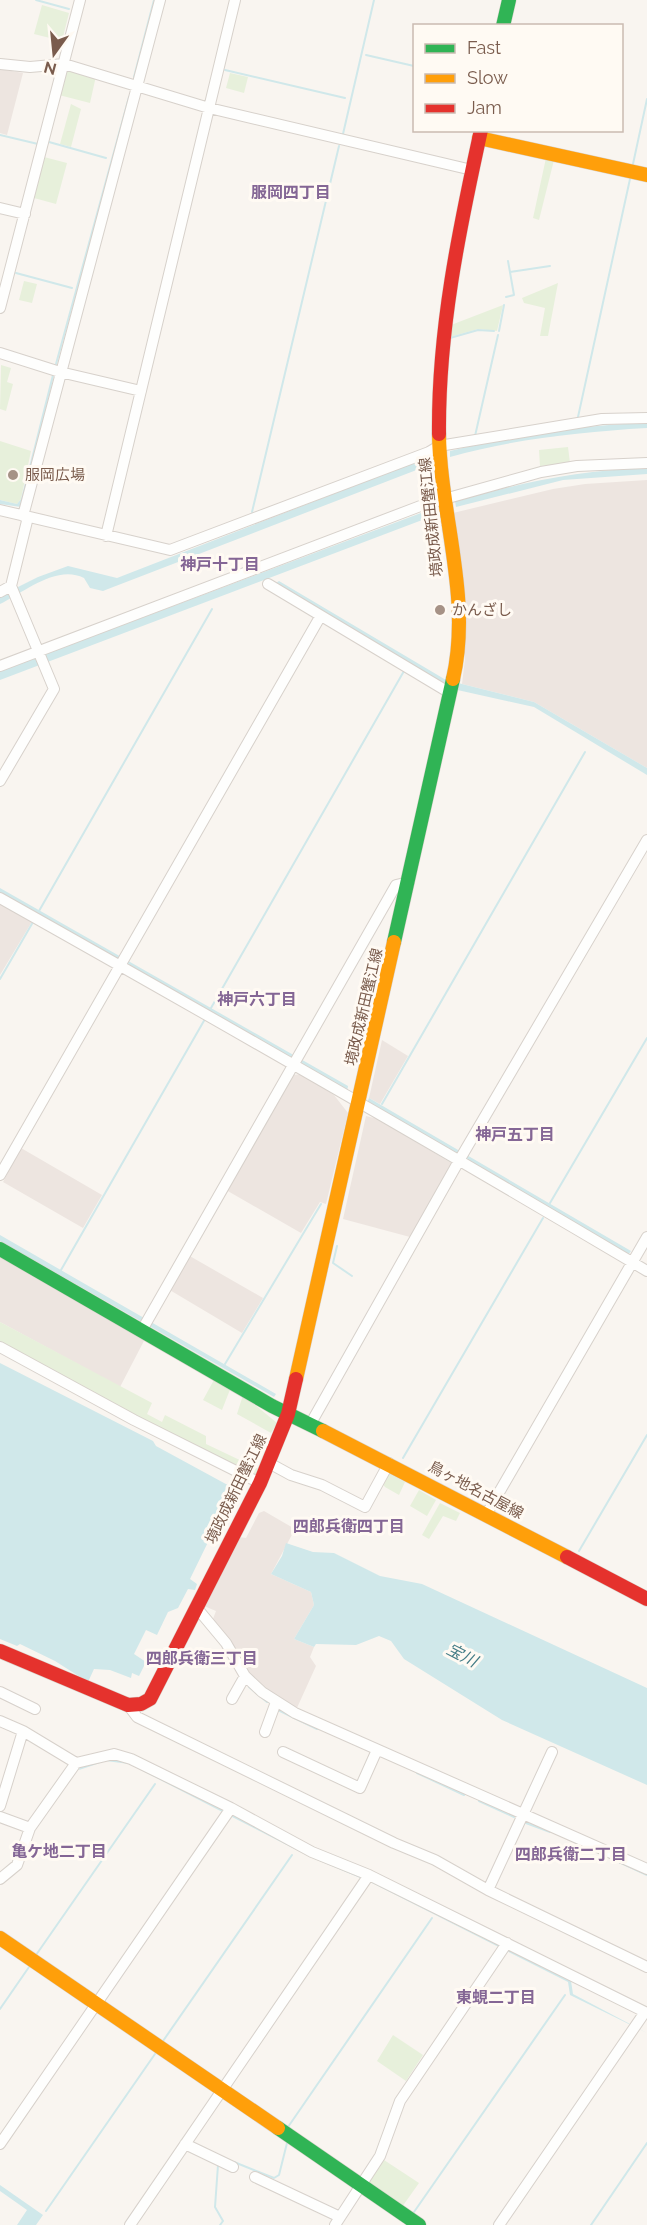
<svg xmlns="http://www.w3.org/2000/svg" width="647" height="2225" font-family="Raleway,'Noto Sans JP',sans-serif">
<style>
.industrial{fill:#ede5e0}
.green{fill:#e7f0db}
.water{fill:#d0e8ea}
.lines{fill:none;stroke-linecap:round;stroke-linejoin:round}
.stream{stroke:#d0e8ea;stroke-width:2}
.street-casing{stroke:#d7d1cb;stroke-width:12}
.fast-casing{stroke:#d9d2cb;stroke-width:15}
.slow-casing{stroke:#d9d2cb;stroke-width:15}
.jam-casing{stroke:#d9d2cb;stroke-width:15}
.street{stroke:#fefefd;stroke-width:10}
.fast{stroke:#30b455;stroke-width:14}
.slow{stroke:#ff9f0a;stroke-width:14}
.jam{stroke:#e5322d;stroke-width:14}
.poi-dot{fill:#a69286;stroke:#fffaf3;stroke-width:2}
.labels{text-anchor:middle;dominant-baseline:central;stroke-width:6;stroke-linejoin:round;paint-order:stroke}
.poi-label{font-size:15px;fill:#7a5c4d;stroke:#fffaf3;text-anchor:start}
.street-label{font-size:15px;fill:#7a5c4d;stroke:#fffaf3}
.neighbourhood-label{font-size:16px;font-weight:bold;fill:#846695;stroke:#fffaf3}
.water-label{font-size:16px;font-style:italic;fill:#437c86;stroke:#fffaf3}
</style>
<rect width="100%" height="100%" fill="#f9f5f0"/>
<path class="industrial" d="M0,69L23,73L7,135L0,133Z
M647,480V768L534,702L462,684L465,659V595L453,513L553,489L585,484Z
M0,902L33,920L0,975Z
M382,1040L408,1056L380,1104L369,1098Z
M302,1074L334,1095L348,1113L326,1204L320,1202L301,1233L226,1190L293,1075Z
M366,1116L378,1119L453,1164L410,1237L343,1219Z
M21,1148L102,1195L83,1228L3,1182Z
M0,1253L146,1337L120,1387L0,1322Z
M188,1255L263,1298L242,1333L168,1289Z
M264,1511L295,1529L271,1574L311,1592L314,1605L294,1639L314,1647L310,1657L316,1666L296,1710L274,1698L249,1676L213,1619L216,1611L204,1606L239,1537L246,1538L259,1513Z"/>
<path class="green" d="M42,5L69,13L62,41L34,34Z
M68,71L96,76L90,103L59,95L65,73Z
M230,73L248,77L244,93L226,88Z
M71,104L81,109L71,147L60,144Z
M44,157L67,163L56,204L34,198Z
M546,158L554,160L539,220L533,218Z
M24,281L37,284L32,303L19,300Z
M558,283L548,336H540L545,308L524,303L522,298Z
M503,305L497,331L478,329L450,337L451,325Z
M1,365L11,368L7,382L13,384L6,411L0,409Z
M0,441L31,451L21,499L17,504L0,500Z
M568,447L570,463L540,466L539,450Z
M0,1322L152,1403L147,1414L162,1422L165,1415L206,1436V1444L261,1470L259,1476L167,1432L0,1344Z
M215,1378L231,1387L222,1410L203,1400Z
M243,1395L277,1423L271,1433L237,1414Z
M388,1473L405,1482L399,1495L385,1487L382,1483Z
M419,1490L436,1500L427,1516L410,1506Z
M440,1503L460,1513L456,1521L443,1516L429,1539L422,1535Z
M393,2035L423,2055L406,2081L377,2061Z
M384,2160L419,2183L402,2207L368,2184Z"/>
<path class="water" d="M52,375L54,376L21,507L0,504V500L17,504L21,499Z
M647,423V428C580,432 514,439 450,457V451C515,435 580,425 647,423Z
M431,456L432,464L108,589L103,591L90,588L84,578C57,564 24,592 0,604V596L38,577L68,566L117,578Z
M647,468V474L563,480L456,507L455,501C522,483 577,470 647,468Z
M437,507L438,514L0,680V671Z
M279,581L446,680L534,702L647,768V775L534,707L444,687L273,585Z
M0,888L348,1086L347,1092L0,893Z
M369,1098L631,1251L628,1255L367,1103Z
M0,1235L276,1394L274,1397L0,1241Z
M0,1363L153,1441L156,1446L235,1489L216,1527L222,1530L217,1539L211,1536L190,1579L197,1584L195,1590L188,1589L178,1608L168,1612L157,1635L146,1630L134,1654L146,1662L139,1676L132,1673L131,1678L110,1670L94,1669L88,1682L55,1661L20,1644L17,1646L0,1639Z
M286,1543L313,1552L334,1553L380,1576L422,1584L647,1688V1785L502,1720L404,1659L391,1641L379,1636L356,1645L316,1644L314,1647L294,1639L314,1605L311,1592L271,1574L282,1556Z
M119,1758L373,1881L571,1981L573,1994L647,2033L570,1995L568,1982L372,1883L310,1857L129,1764L106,1761L79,1770L81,1764Z
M0,2185L43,2215L36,2225H17L27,2210L0,2191Z"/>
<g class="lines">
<path class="stream" d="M36,0L69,9
M366,55L414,66
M225,70L345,98
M134,77L154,0
M343,134L374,0
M0,135L38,144
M49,142L106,158
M633,164L647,99
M510,272L550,266
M16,273L72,288
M506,297L514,295L508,261
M499,331L504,305
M450,338L478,330L494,331
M56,364L129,97
M578,417L630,179
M475,436L498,335
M252,512L339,146
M39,911L212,609
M0,979L33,922
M211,1008L404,671
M382,1104L585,752
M550,1203L647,1038
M337,1246L333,1263L352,1276
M61,1270L205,1019
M225,1364L321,1204
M403,1458L543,1218
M579,1551L647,1435
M249,1687L267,1702
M278,1710L317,1729
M417,1773L464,1795
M479,1801L514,1817
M526,1823L550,1832
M619,1862L647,1875
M36,1955L155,1784
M0,2009L29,1967
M163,2041L292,1855
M288,2127L432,1918
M234,2162L274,2178L279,2175L287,2143
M218,2165L215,2207L223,2221L220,2225
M46,2211L155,2054
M414,2212L565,1995
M591,2225L647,2143"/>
<defs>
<path id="street" d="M0,64L30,67L64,64L209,108L472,170
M0,208L25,214
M0,308L80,0
M0,353L60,372L141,391
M0,510L170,550L429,452L439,446L602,419L647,418
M23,516L160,0
M106,536L235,0
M268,584L450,693
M0,592L11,586L28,517
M0,666L423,505L541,472L577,466L647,463
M0,781L54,689L11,586
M0,898C217,1020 433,1144 647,1271
M0,1175L320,617
M142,1330L396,885L409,882
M0,1347L134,1420L260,1483
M311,1423L460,1159L647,840
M269,1463L291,1475L322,1485L365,1507L389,1463
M486,1515L647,1237
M196,1607L226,1643L245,1676L262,1692L295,1713L647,1869
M0,1692L35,1709
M232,1699L245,1676
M128,1705L137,1717L394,1843L435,1860L488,1890L647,1967
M0,1721L23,1731L76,1763
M265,1732L276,1702
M283,1752L360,1788L377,1750
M0,1806L23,1731
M0,1817L30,1828
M0,1879L17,1865L30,1828L76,1763L114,1754L131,1759L231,1808L312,1852L369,1875L647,2013
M488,1890L552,1752
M0,2144L231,1808
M185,2144L233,2167
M255,2177L340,2217
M130,2225L369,1875
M335,2225L380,2156L400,2101L507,1943
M499,2225L645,2012"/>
<path id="fast" d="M503,26L509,0
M394,942L453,679
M0,1249L272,1406L323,1431
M278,2128L419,2225"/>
<path id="slow" d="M479,138L647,175
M439,434C440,515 472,597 453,679
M296,1379L394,942
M323,1431L567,1557
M0,1938L278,2128"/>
<path id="jam" d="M439,434C438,331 459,230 481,130
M567,1557L647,1599
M0,1651L128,1705L141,1704L150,1699L260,1483L288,1414L296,1379"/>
</defs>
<use href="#street" class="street-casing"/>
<use href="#fast" class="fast-casing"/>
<use href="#slow" class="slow-casing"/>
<use href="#jam" class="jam-casing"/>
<use href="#street" class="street"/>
<use href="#fast" class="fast"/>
<use href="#slow" class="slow"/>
<use href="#jam" class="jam"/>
</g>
<g class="poi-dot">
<circle cx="13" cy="475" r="6"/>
<circle cx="440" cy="610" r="6"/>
</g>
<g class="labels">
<g class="poi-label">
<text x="25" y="475">服岡広場</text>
<text x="452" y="610">かんざし</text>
</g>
<g class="street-label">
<text transform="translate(431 517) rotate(-96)">境政成新田蟹江線</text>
<text transform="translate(364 1007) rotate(-77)">境政成新田蟹江線</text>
<text transform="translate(236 1489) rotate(-64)">境政成新田蟹江線</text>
<text transform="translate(476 1490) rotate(28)">鳥ヶ地名古屋線</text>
</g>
<g class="neighbourhood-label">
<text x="291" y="192">服岡四丁目</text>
<text x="220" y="564">神戸十丁目</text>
<text x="257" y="999">神戸六丁目</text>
<text x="515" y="1134">神戸五丁目</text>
<text x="349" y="1526">四郎兵衛四丁目</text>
<text x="202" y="1658">四郎兵衛三丁目</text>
<text x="59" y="1851">亀ケ地二丁目</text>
<text x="571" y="1854">四郎兵衛二丁目</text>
<text x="496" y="1997">東蜆二丁目</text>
</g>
<g class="water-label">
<text transform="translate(462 1655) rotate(27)">宝川</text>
</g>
</g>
<rect x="413" y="24" width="210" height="108" fill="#fffaf3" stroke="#cabbb1" stroke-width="1.5"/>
<rect x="425" y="44" width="30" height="9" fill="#30b455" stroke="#cabbb1" stroke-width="1.5"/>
<text x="467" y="54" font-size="18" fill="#7a5c4d">Fast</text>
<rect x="425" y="74" width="30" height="9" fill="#ff9f0a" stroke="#cabbb1" stroke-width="1.5"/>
<text x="467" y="84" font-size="18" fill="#7a5c4d">Slow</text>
<rect x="425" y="104" width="30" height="9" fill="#e5322d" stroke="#cabbb1" stroke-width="1.5"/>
<text x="467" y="114" font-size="18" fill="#7a5c4d">Jam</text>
<g transform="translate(54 54) rotate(195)" stroke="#fffaf3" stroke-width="4.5" paint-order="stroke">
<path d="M0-4.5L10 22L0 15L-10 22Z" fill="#7a5c4d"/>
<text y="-9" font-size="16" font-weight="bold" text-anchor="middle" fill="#7a5c4d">N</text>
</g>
</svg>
